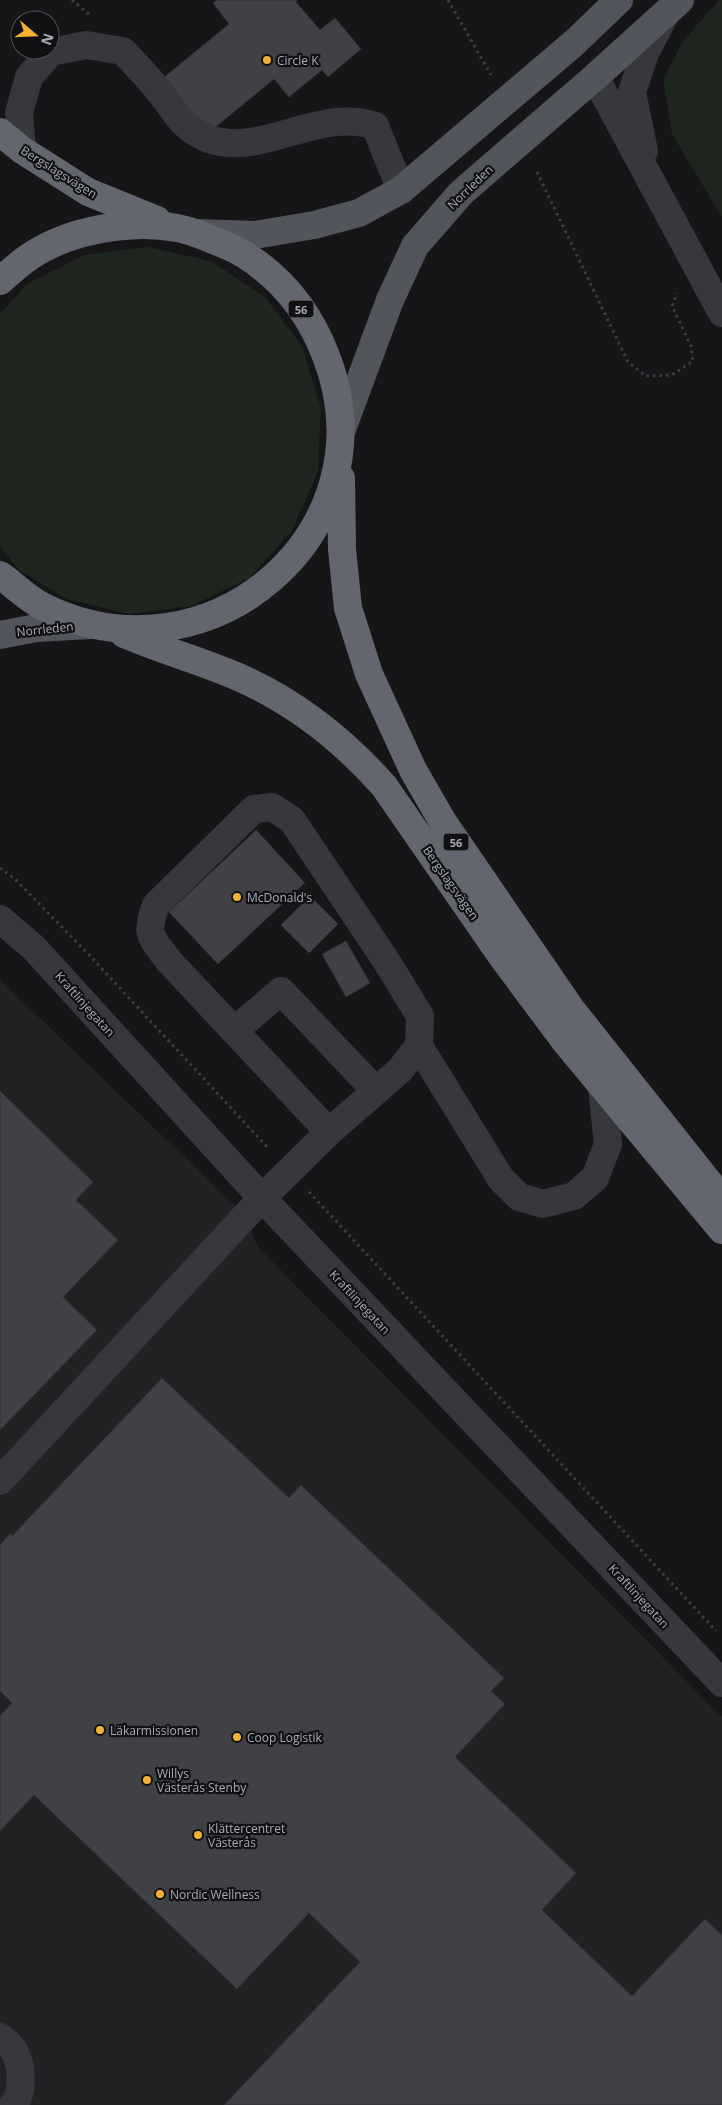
<svg xmlns="http://www.w3.org/2000/svg" width="722" height="2105" font-family="'Open Sans',sans-serif">
<style>
.built{fill:#222225}
.green{fill:#1e261f}
.building{fill:#404145;stroke:#303034}
.lines{fill:none;stroke-linecap:round;stroke-linejoin:round}
.path{stroke:#3d3f44;stroke-width:3;stroke-dasharray:2.5 4;stroke-linecap:butt}
.minor{stroke:#37383d;stroke-width:28}
.major{stroke:#53555c;stroke-width:28}
.highway{stroke:#63666e;stroke-width:28}
.poi-dot{fill:#f2b134;stroke:#111113;stroke-width:2}
.labels{text-anchor:middle;dominant-baseline:central;stroke-width:4.5;stroke-linejoin:round;paint-order:stroke}
.shield{fill:#111113;stroke:#7b7e86;stroke-width:1}
.shield-label{font-size:11px;font-weight:bold;fill:#a8adb8}
.poi-label{font-size:12px;fill:#a8adb8;stroke:#111113;text-anchor:start}
.street-label{font-size:12px;fill:#a8adb8;stroke:#111113}
</style>
<rect width="100%" height="100%" fill="#161618"/>
<path class="built" d="M0,980L246,1216L258,1247L722,1717V2105H0Z"/>
<path class="green" d="M719,0H722V217L672,134L663,80L683,41Z
M147,247L211,261L264,296L302,346L321,408L318,471L292,531L249,578L192,606L129,614L66,599L18,569L0,547V314L27,284L84,255Z"/>
<path class="building" d="M217,0H298L296,2L320,30L335,18L361,49L328,77L322,70L289,97L274,79L207,134L162,79L229,24L213,3Z
M256,830L305,883L218,964L169,912Z
M310,896L338,924L309,953L281,925Z
M346,941L370,983L346,997L322,954Z
M0,1091L93,1182L76,1200L118,1240L63,1297L97,1330L0,1430Z
M162,1378L289,1498L301,1485L504,1678L491,1691L505,1704L455,1757L576,1873L542,1910L632,1996L705,1919L722,1935V2105H224L360,1962L309,1913L237,1989L34,1795L0,1831V1716L12,1703L0,1691V1545L10,1534L12,1536Z"/>
<g class="lines">
<path class="path" d="M72,0L90,15
M448,0L491,75
M537,172L628,362L646,376L672,375L693,361L691,346L672,306L677,293
M0,868L15,879L91,957L269,1149
M309,1192L716,1631"/>
<path class="minor" d="M595,77L722,313
M22,150L19,113L29,77L51,52L86,45L123,51C135,64 148,77 159,91C168,101 175,115 185,124C241,176 313,103 375,126L401,190
M644,151L632,92L645,53L665,15
M0,919L34,948L262,1198L722,1683
M234,1031L281,991L376,1091
M419,1046L501,1179L519,1197L543,1204L574,1196L595,1178L608,1144L602,1088
M329,1132L168,960C150,935 145,935 156,905L254,809L272,807L292,820L387,962L420,1016L419,1046
M0,1481L262,1198L329,1132L400,1070L419,1046
M0,2037C4,2040 9,2044 12,2048C22,2061 25,2092 13,2105"/>
<path class="major" d="M198,233L255,235L314,225L359,213L401,190L574,43L619,0
M341,432L390,300L415,246L461,193L595,77L680,0
M0,635L36,628L91,625"/>
<path class="highway" d="M0,132L22,150L88,192L157,220
M0,281C9,273 19,264 29,257C75,226 154,214 206,237C219,243 233,247 245,255C283,279 310,314 326,356C394,532 208,690 42,606C27,598 14,585 0,575
M341,478L342,549L348,608L369,674L413,770L443,822L571,1009L722,1199
M124,634C163,651 206,662 245,680C299,705 345,742 384,786L503,958L564,1040L722,1230"/>
</g>
<g class="poi-dot">
<circle cx="267" cy="60" r="5"/>
<circle cx="237" cy="897" r="5"/>
<circle cx="100" cy="1730" r="5"/>
<circle cx="237" cy="1737" r="5"/>
<circle cx="147" cy="1780" r="5"/>
<circle cx="198" cy="1835" r="5"/>
<circle cx="160" cy="1894" r="5"/>
</g>
<g class="labels">
<g class="shield">
<rect x="288.5" y="300.5" width="25" height="17" rx="4"/>
<rect x="443.5" y="833.5" width="25" height="17" rx="4"/>
</g>
<g class="shield-label">
<text x="301" y="309">56</text>
<text x="456" y="842">56</text>
</g>
<g class="poi-label">
<text x="277" y="60">Circle K</text>
<text x="247" y="897">McDonald's</text>
<text x="110" y="1730">Läkarmissionen</text>
<text x="247" y="1737">Coop Logistik</text>
<text x="157" y="1773">Willys<tspan x="157" dy="14">Västerås Stenby</tspan></text>
<text x="208" y="1828">Klättercentret<tspan x="208" dy="14">Västerås</tspan></text>
<text x="170" y="1894">Nordic Wellness</text>
</g>
<g class="street-label">
<text transform="translate(59 172) rotate(32)">Bergslagsvägen</text>
<text transform="translate(470 187) rotate(-44)">Norrleden</text>
<text transform="translate(45 629) rotate(-6)">Norrleden</text>
<text transform="translate(451 883) rotate(55)">Bergslagsvägen</text>
<text transform="translate(85 1004) rotate(48)">Kraftlinjegatan</text>
<text transform="translate(360 1302) rotate(47)">Kraftlinjegatan</text>
<text transform="translate(639 1596) rotate(47)">Kraftlinjegatan</text>
</g>
</g>
<g transform="translate(35 35) rotate(109)"><circle r="24" fill="#111113" stroke="#4d4f55"/>
<path d="M0-4L9 19L0 12L-9 19Z" fill="#f2b134"/>
<text y="-8" font-size="14" font-weight="bold" text-anchor="middle" fill="#a8adb8">N</text>
</g>
</svg>
